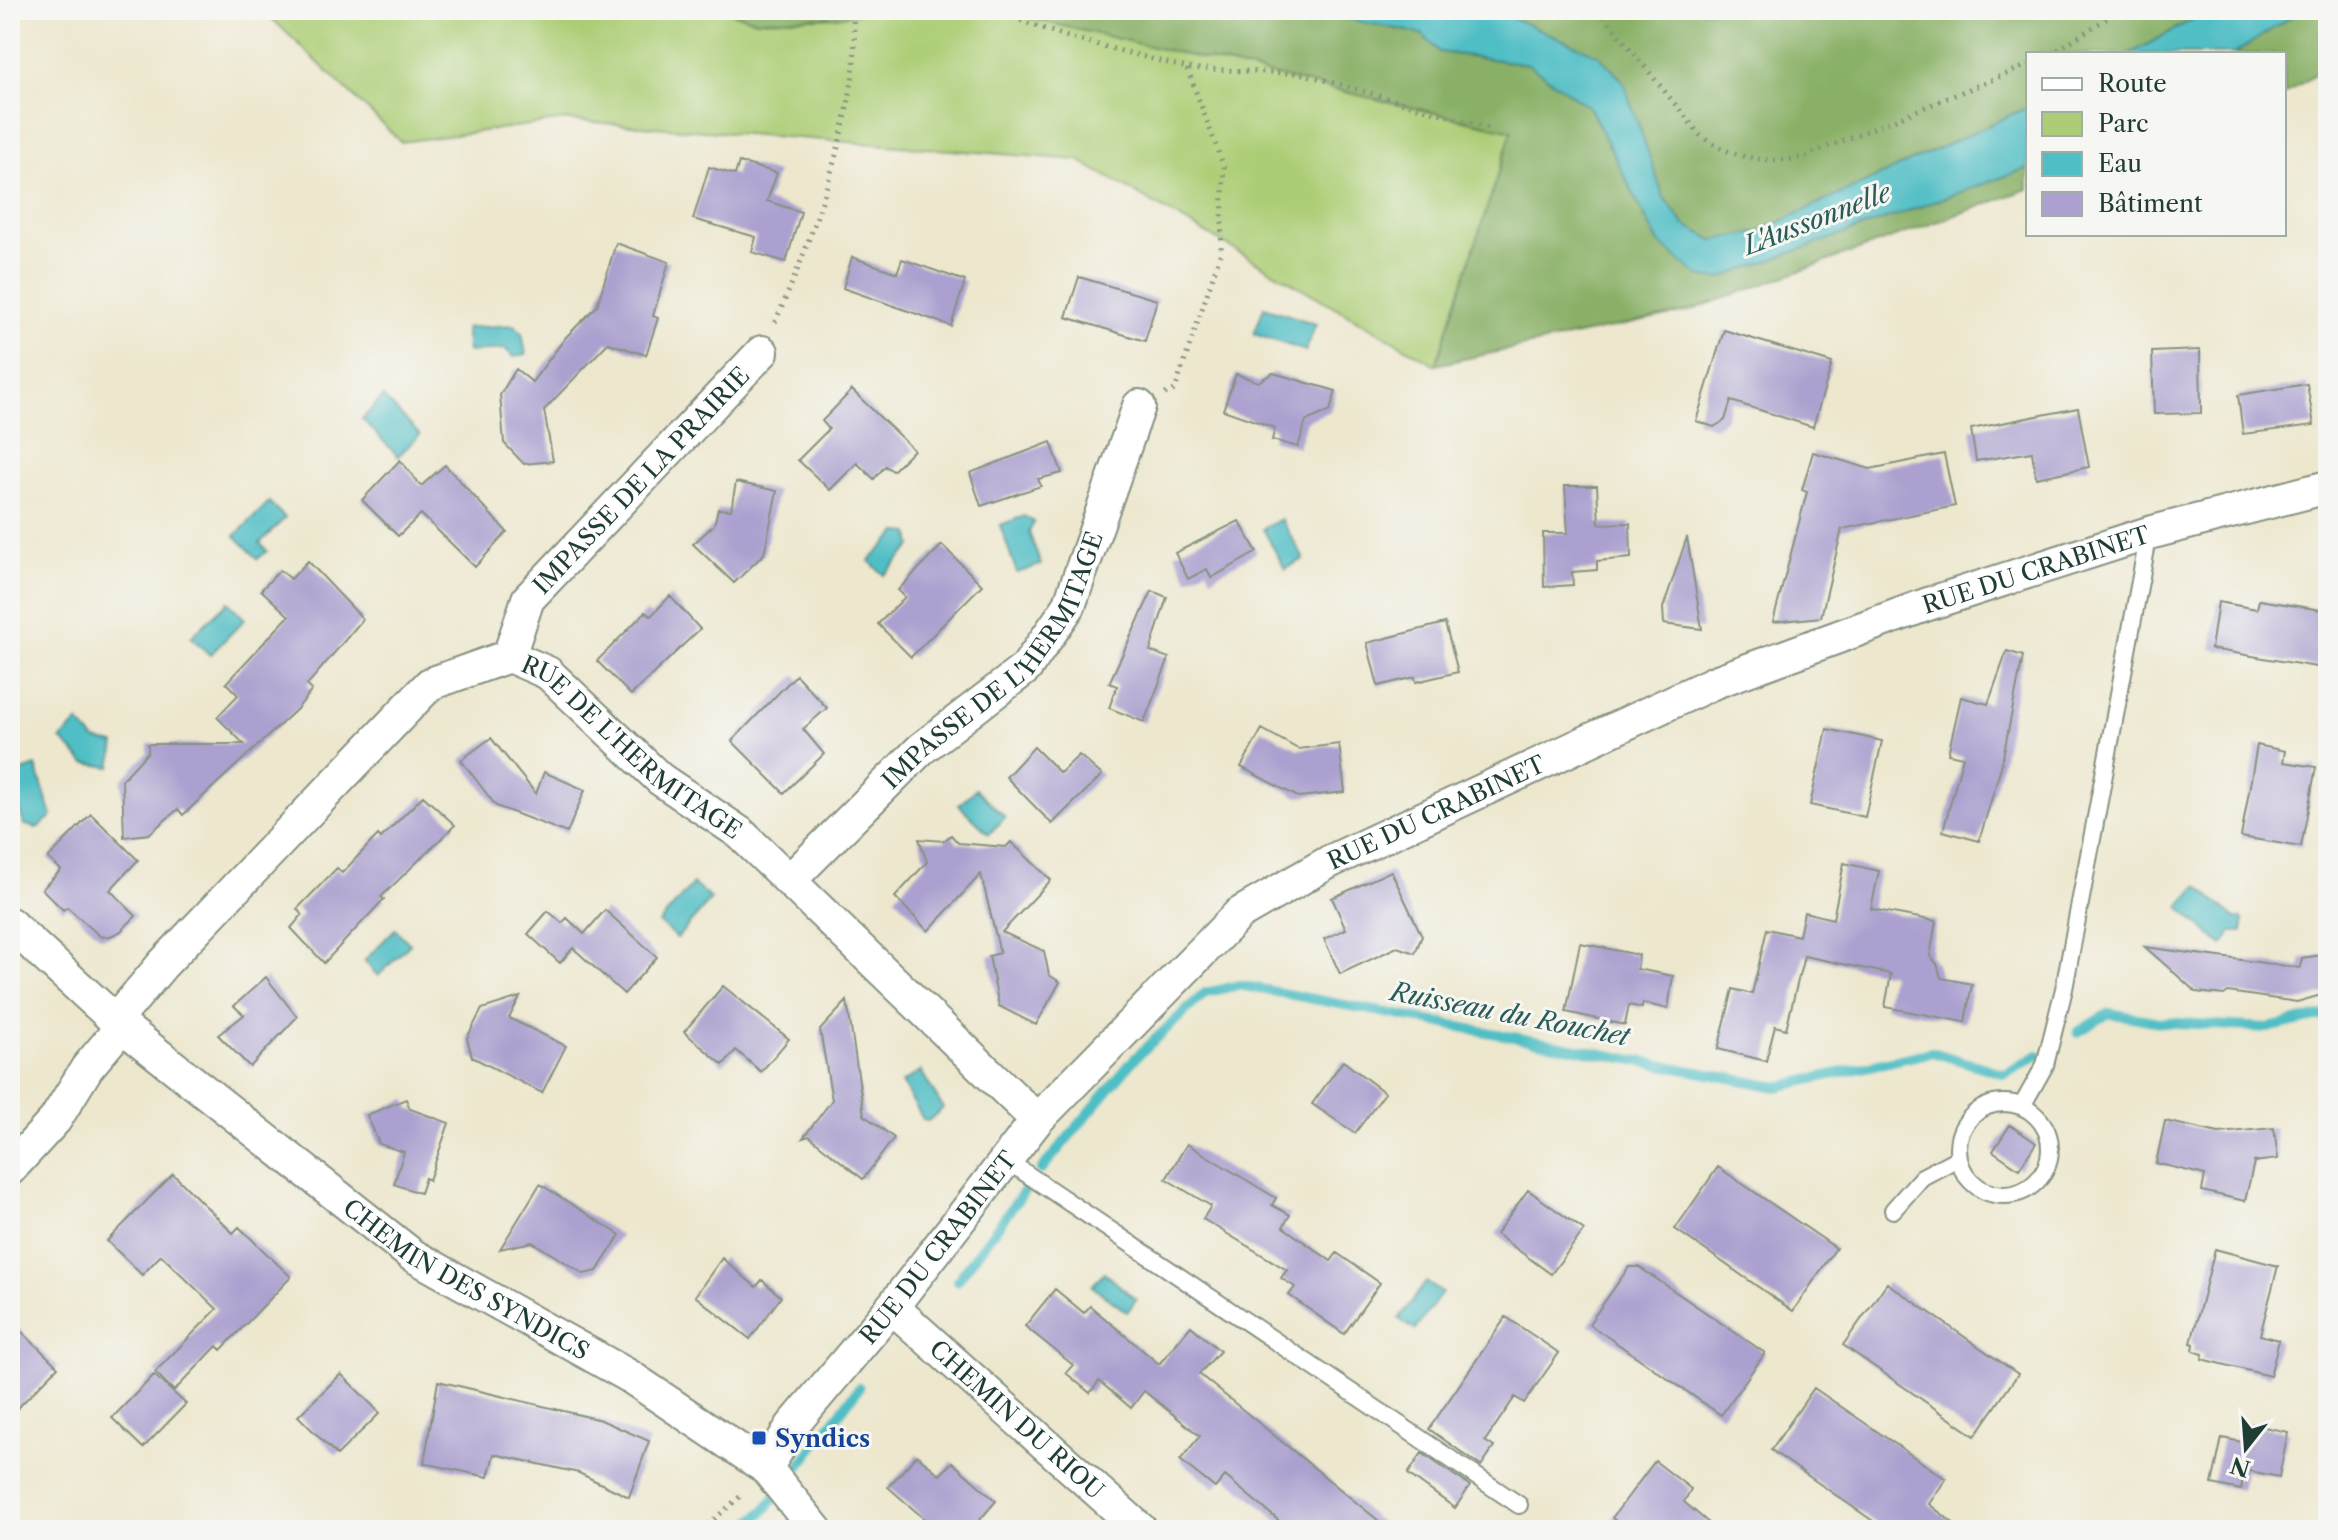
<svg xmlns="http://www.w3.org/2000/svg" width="2338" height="1540" font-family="'Libre Caslon Text',serif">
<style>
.green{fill:#accd75;stroke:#668554;stroke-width:2}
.forest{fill:#89b066;stroke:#54764d;stroke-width:2}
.water{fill:#50bec5;stroke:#387e7c;stroke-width:2}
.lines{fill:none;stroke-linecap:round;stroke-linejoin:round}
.stream{stroke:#50bec5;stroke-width:10}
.building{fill:#aba0cf}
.lane-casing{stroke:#869281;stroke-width:20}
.street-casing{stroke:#869281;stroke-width:36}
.path{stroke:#869281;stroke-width:5;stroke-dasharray:2 6;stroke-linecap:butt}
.lane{stroke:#fff;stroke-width:16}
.street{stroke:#fff;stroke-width:32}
.transit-dot{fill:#1a4fb4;stroke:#f6f6f2;stroke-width:3}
.labels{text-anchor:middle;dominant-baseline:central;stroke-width:6;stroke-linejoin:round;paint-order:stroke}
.street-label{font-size:24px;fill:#1f3d34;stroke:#f6f6f2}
.transit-label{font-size:24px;font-weight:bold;fill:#164399;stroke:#f6f6f2;text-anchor:start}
.water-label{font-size:26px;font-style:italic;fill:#2b5d58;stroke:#f6f6f2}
</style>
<rect width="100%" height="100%" fill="#f6f6f2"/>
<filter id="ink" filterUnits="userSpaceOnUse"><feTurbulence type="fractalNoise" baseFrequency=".0125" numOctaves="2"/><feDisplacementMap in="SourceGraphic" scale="16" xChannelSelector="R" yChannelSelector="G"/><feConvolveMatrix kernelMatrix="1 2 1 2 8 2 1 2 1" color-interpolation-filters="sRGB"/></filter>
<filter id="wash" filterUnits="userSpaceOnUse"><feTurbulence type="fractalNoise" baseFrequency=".006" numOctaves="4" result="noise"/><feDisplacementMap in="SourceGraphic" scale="32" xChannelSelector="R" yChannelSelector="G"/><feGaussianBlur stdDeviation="1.8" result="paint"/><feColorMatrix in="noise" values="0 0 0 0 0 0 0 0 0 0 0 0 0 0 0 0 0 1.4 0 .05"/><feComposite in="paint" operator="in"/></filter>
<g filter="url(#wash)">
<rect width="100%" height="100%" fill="#ede7ce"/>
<path class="green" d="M263,10H720L757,20L836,17L876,10H995L1513,131L1436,365L1078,160L566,120L401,142Z"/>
<path class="forest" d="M720,10H876L836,17L757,20Z
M995,10H1303L1422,34L1439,52L1528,64L1590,108L1658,242L1718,279L2028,168V189L1686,312L1436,365L1512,131Z
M1494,10H2210L2130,54H2028V107L1756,233L1713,240L1685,225L1664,198L1623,81L1599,56Z
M2301,10H2328V66L2284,95V54H2234Z"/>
<path class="water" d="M1303,10H1494L1599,55L1623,81L1664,198L1685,225L1713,240L1756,233L2028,107V168L1718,279L1699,276L1658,242L1590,108L1528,64L1439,52L1422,34Z
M2210,10H2301L2234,54H2130Z
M1264,307L1316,324L1306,351L1254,334Z
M514,325L522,332L526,355L514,357L505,349L468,352L465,328Z
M383,397L420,435L398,456L362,419Z
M269,502L285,518L260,543L267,551L258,559L235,536Z
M1024,516L1034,522L1029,532L1041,565L1017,573L1000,525Z
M1281,519L1304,559L1285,569L1263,529Z
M898,532L910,533L912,546L884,575L869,561Z
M228,602L245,619L210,655L191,637Z
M78,722L95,740L115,744L111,767L84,763L61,739Z
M36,766L52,816L37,828L24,825L10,780V775Z
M976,789L1005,817L989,834L959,805Z
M693,884L711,899L677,938L659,923Z
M2198,886L2235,918L2243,919V932H2232L2222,945L2179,907Z
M395,929L410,944L378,976L364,961Z
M921,1071L943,1108L928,1121L923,1119L902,1083Z
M1104,1272L1136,1300L1127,1312L1092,1286Z
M1426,1282L1442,1293L1415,1330L1399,1319Z"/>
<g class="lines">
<path class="stream" d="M2078,1032L2109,1013L2160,1022L2268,1028L2328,1014
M1041,1170L1135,1058L1205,993L1239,985L1777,1087L1932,1052L2005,1074L2038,1055
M957,1281L1025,1190
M743,1530L765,1510L859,1388"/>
</g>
<g id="blocks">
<path class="building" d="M739,162L777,173L767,201L801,212L786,262L752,252L756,237L693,219L709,167L735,175Z
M616,243L669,262L653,316L658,318L646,355L608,343L544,410L553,461L524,464L504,443L500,395L516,369L532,382L566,337L597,306Z
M852,257L897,273L902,259L965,281L951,326L843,288Z
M1079,277L1157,300L1145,341L1066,317Z
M1724,330L1832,363L1813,427L1731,401L1725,420L1714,427L1696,421Z
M2200,350L2201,413L2154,414L2152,352Z
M1273,373L1336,391L1330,411L1306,421L1298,447L1272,440L1275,428L1223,410L1236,374L1258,382Z
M2307,384L2314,425L2243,434L2238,395Z
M852,390L914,450L893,471L885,466L874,479L857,463L830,490L798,460L829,429L822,421Z
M2078,408L2089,467L2036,478L2032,452L1976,461L1971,429Z
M1051,442L1062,473L1038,479L1041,486L981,506L970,473Z
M1813,452L1870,469L1944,454L1955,506L1842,529L1821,617L1773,622L1807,492L1802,490Z
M400,460L421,486L445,465L507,532L475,567L421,514L398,536L362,500Z
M736,482L777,491L764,554L734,583L693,544L714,525L718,509L731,510Z
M1565,486H1597L1599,524L1630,523L1631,558L1597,561V570L1572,572L1573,585L1544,587L1543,533H1568Z
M1239,521L1257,552L1211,578L1207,569L1188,579L1175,553Z
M1687,537L1702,629L1664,624L1663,608Z
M942,545L982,585L911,657L878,624L905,597L898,590Z
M308,561L363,619L307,685L312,690L297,709L183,815L178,809L149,834L124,837L122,780L148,752V744H244L217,717L238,695L226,683L289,616L261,590L280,570L291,579Z
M1152,591L1167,597L1150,651L1169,658L1144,722L1109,708L1117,686L1109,683Z
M670,596L700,629L631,695L597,661L645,612L651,616Z
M2259,600L2328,611V669L2211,649L2218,602L2257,609Z
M1445,623L1458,672L1416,682L1415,677L1378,686L1367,643Z
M2007,651L2023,656L2001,767L1979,841L1943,831L1963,757L1948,754L1961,697L1988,704Z
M796,675L827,708L803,729L824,754L784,793L732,741Z
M1262,729L1298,749L1339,744L1345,792L1298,797L1241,767Z
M1827,729L1882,741L1865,817L1810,805Z
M491,738L536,794L544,772L585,790L567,833L496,806L461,760Z
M2257,745L2285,751L2283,762L2316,767L2301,847L2241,837Z
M1034,747L1060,773L1079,755L1102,775L1052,824L1006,777Z
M423,796L455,825L381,897L384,899L324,963L291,928L302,915L297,909L337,868L342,873L378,835L381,838Z
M91,814L138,860L110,890L136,916L120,932L110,936L101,937L67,907L63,910L42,889L61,870L48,858Z
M951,835L958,843L1006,847L1011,842L1051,880L1002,932L1044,951L1049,975L1060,982L1036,1025L999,1006L989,956L1000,953L981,874L928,931L895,897L927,862L919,839L944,841Z
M1844,863L1879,871L1871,909L1936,921L1930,956L1937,964L1941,978L1972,984L1965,1022L1885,1007L1891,974L1804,956L1786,1029L1775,1026L1766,1061L1718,1049L1733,989L1752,994L1767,929L1799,936L1804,912L1833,919Z
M1391,871L1422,936L1415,953L1397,947L1340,974L1324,939L1346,929L1332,898Z
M605,910L657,957L624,994L573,948L560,963L528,934L548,911L562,923L567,918L584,934Z
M1580,943L1639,955L1637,969L1673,976L1668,1009L1643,1003L1642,1008L1629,1005L1625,1025L1566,1012Z
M2145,947L2300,968L2302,958L2328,954V993L2297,1002L2228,992L2224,995L2196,992Z
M266,977L297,1017L250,1067L218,1035L244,1015L234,1006Z
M723,986L789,1039L761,1072L736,1050L723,1065L684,1032Z
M520,997L509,1018L566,1046L542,1093L472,1057L467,1038L482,1009Z
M847,1001L864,1115L894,1138L863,1179L809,1136L803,1138L832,1100L820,1030Z
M1343,1061L1385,1093L1355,1133L1312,1104Z
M406,1099L410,1109L449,1123L429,1180L425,1178L420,1193L394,1184L404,1152L379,1144L367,1115Z
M2165,1121L2219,1133L2274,1128L2278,1159L2254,1162L2245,1201L2202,1191L2205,1175L2156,1163Z
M2010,1125L2036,1143L2019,1169L1993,1151Z
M1187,1144L1276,1198L1272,1205L1290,1215L1283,1227L1331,1261L1337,1253L1380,1283L1344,1334L1289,1295L1295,1287L1281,1278L1287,1270L1203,1219L1211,1206L1166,1179Z
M1718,1167L1836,1248L1793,1311L1675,1229Z
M173,1174L233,1233L239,1227L291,1277L221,1350L217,1346L174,1391L155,1372L217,1309L161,1255L142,1275L107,1241Z
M540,1184L620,1235L597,1271L584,1274L532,1242L500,1249Z
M1528,1190L1584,1230L1551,1274L1496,1234Z
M2215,1249L2278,1266L2260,1335L2279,1340L2270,1376L2202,1359L2203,1354L2193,1351L2194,1344L2191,1343Z
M722,1258L756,1287L762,1280L781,1297L750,1339L695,1296Z
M1629,1267H1639L1765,1353L1721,1415L1589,1324Z
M1887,1283L2018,1374L1975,1436L1843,1345Z
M1055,1289L1084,1313L1090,1306L1159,1364L1191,1326L1220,1351L1199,1374L1390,1530H1290L1225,1476L1215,1488L1180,1460L1200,1436L1144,1391L1131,1408L1099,1381L1090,1393L1066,1373L1073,1365L1025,1326Z
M1506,1317L1559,1353L1524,1403L1515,1397L1485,1441L1494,1447L1481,1466L1429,1429Z
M10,1320L58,1367L10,1416Z
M341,1374L380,1413L337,1455L298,1416Z
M154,1375L186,1404L143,1448L112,1418Z
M438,1381L601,1420L649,1441L629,1497L579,1473L494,1454L488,1477L424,1463Z
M1814,1388L1946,1479L1929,1504L1962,1530H1886L1771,1450Z
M2245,1423L2288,1432L2279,1477L2245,1470L2241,1490L2212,1484L2222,1438L2242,1442Z
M1422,1453L1470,1486L1455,1508L1408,1474Z
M917,1455L940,1475L952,1462L996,1501L971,1530H937L888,1487Z
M1655,1461L1691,1489L1684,1502L1717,1530H1628L1612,1518Z"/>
</g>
</g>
<g filter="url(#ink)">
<use href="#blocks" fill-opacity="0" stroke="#869281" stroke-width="2"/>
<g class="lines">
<defs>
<path id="lane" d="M1958 1149a46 46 0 1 1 92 0a46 46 0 1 1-92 0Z
M2022,1106L2045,1065L2064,989L2149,533
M1006,1160L1519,1505
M1893,1210L1922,1177L1958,1158"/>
<g id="street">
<path id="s1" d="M509,656L528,599L762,352"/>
<path id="s2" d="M791,879L921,749L1026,668L1069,606L1139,406"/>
<path id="s3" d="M10,924L118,1023L412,1255L629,1376L766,1468L816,1530"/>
<path id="s4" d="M10,1169L55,1120L87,1068L113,1037L125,1009L163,964L430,684L509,656L548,673L660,779L740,833L1037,1120"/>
<path id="s5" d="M892,1307L1141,1530"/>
<path id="s6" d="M766,1468L792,1426L892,1307L1037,1120L1239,914L1329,862L1715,682L1931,603L2149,533L2328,487"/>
</g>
</defs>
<use href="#lane" class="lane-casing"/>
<use href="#street" class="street-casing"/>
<path class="path" d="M990,10L1068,37L1187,68L1304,74L1490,128
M1599,10L1700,135C1728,157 1767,165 1803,157L2028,65
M2051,54L2120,10
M775,322C808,251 846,142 854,65C856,47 853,28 853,10
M1165,394L1175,390L1221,252L1224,167L1187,68
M702,1530L744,1493"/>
<use href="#lane" class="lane"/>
<use href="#street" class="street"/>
</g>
</g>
<rect class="transit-dot" x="751" y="1430" width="16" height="16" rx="4"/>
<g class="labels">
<g class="street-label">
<text stroke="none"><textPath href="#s1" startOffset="224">IMPASSE DE LA PRAIRIE</textPath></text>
<text stroke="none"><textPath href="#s6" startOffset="1600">RUE DU CRABINET</textPath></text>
<text stroke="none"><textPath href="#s2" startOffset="302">IMPASSE DE L'HERMITAGE</textPath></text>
<text stroke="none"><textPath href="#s4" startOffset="882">RUE DE L'HERMITAGE</textPath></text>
<text stroke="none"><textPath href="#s6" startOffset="952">RUE DU CRABINET</textPath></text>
<text stroke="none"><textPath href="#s6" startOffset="280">RUE DU CRABINET</textPath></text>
<text stroke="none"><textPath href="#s3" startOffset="580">CHEMIN DES SYNDICS</textPath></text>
<text stroke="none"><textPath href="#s5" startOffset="168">CHEMIN DU RIOU</textPath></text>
</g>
<g class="transit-label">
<text x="775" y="1438">Syndics</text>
</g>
<g class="water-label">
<text transform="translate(1817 219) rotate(-21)">L'Aussonnelle</text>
<text transform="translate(1510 1014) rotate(11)">Ruisseau du Rouchet</text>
</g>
</g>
<rect width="2338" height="1540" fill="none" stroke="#f6f6f2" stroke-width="40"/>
<rect x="2026" y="52" width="260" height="184" fill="#f6f6f2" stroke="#a0aca6" stroke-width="2"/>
<rect x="2042" y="78" width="40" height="12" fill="#ffffff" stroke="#a0aca6" stroke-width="2"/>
<text x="2098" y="92" font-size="24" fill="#1f3d34">Route</text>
<rect x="2042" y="112" width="40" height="24" fill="#accd75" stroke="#a0aca6" stroke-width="2"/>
<text x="2098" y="132" font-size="24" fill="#1f3d34">Parc</text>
<rect x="2042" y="152" width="40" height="24" fill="#50bec5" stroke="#a0aca6" stroke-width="2"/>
<text x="2098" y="172" font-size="24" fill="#1f3d34">Eau</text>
<rect x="2042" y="192" width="40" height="24" fill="#aba0cf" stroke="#a0aca6" stroke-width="2"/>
<text x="2098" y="212" font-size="24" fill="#1f3d34">Bâtiment</text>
<g transform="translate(2246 1448) rotate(197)" stroke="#f6f6f2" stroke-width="6" paint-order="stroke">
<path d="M0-6L14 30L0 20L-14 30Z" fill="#1f3d34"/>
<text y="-12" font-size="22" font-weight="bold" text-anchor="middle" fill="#1f3d34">N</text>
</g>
</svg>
